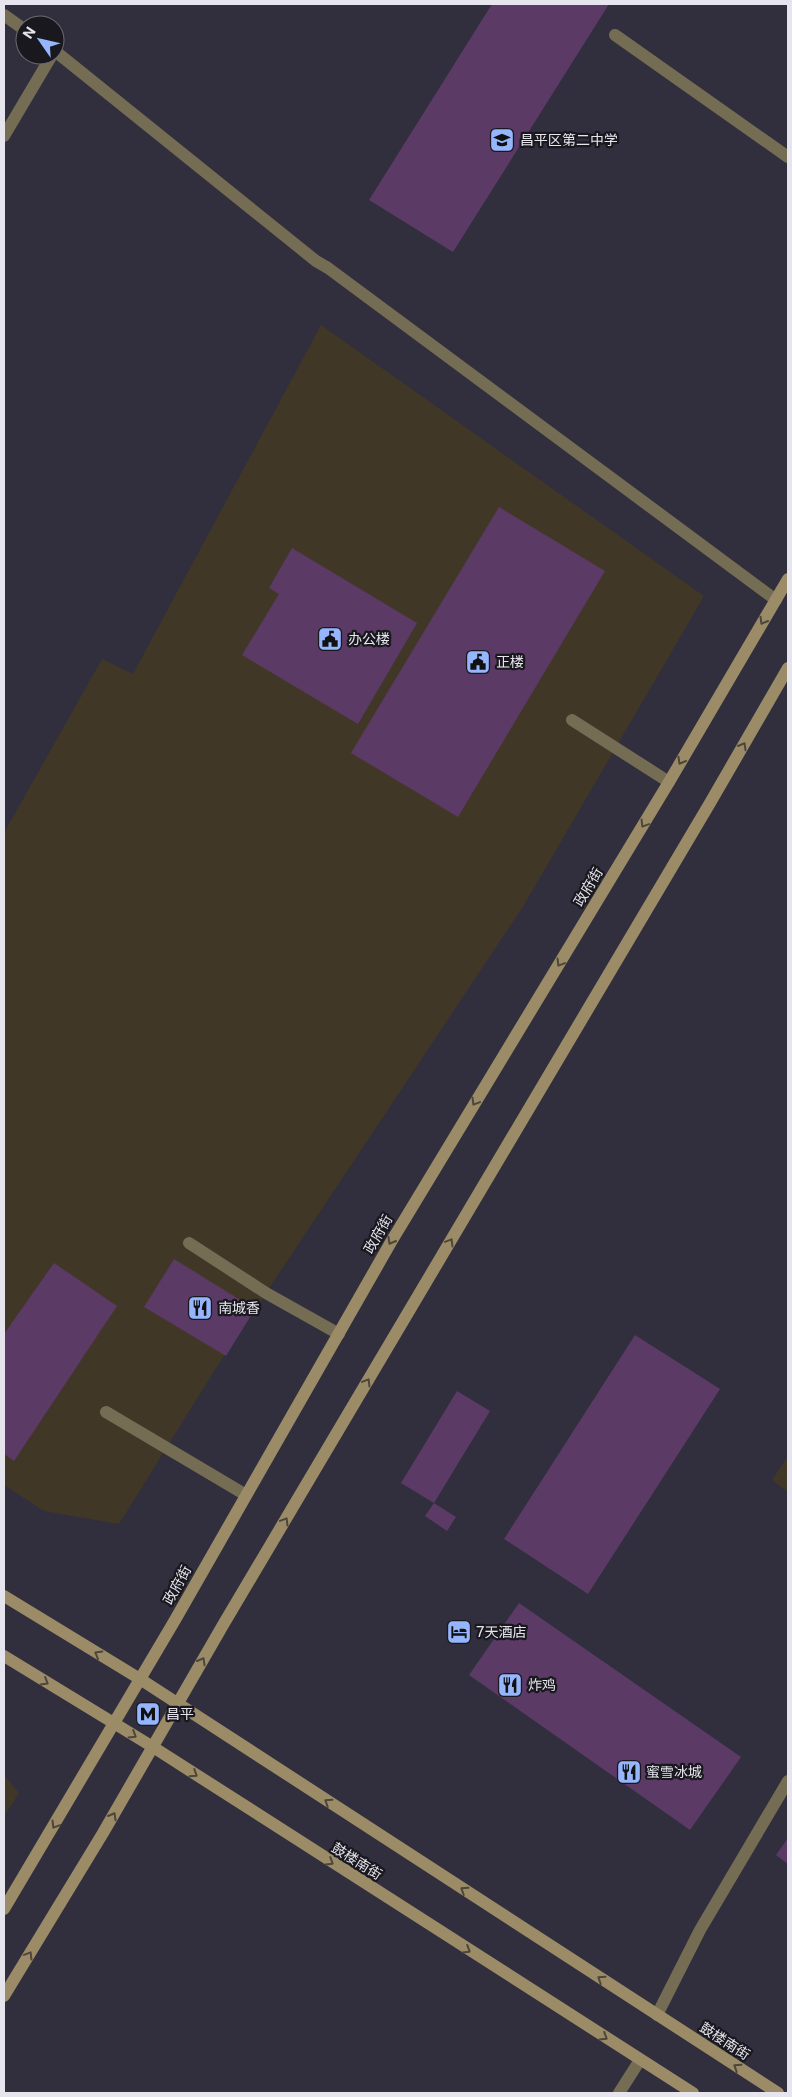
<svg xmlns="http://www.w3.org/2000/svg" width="792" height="2097" font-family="'Public Sans','Noto Sans SC',sans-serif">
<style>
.commercial{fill:#413727}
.building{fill:#5b3a66}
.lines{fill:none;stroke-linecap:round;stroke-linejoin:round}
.service{stroke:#756c54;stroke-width:12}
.minor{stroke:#756c54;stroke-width:12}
.secondary{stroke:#9b8c67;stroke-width:12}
.oneway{stroke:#4d463b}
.labels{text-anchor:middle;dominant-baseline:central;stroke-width:4.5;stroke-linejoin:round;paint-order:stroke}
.poi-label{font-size:14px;fill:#e6e5ee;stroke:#19181e;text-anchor:start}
.street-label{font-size:14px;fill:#e6e5ee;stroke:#19181e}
</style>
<rect width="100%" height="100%" fill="#312f3d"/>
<path class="commercial" d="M321,325L704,596L524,905L216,1368L119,1524L44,1511L4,1485V833L102,659L133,674Z
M788,1456V1492L772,1480Z
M4,1775L19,1793L4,1816Z"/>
<path class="building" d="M492,4H609L453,252L369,200Z
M499,507L605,571L458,817L351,753Z
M292,548L417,623L358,724L242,655L279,594L269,588Z
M174,1259L255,1309L226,1356L144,1307Z
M54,1263L117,1306L14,1461L4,1454V1334Z
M635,1335L720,1389L588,1594L504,1539Z
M457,1391L490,1411L434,1503L401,1483Z
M434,1503L456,1517L447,1531L425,1516Z
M519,1603L741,1757L690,1830L469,1675Z
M788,1838V1864L776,1855Z"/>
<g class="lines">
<path class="service" d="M572,720L669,782"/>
<path class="minor" d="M4,15L25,30
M615,35L788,157
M55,51L316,261L328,268L776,600
M4,136L52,55
M189,1243L266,1293L339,1334
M106,1412L246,1495
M657,2015L700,1930L788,1781
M619,2093L640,2060"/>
<path class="secondary" d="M4,1596L140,1679L778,2093
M4,1656L153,1747L693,2093
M4,1909L175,1620L391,1242L669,782L788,579
M4,1996L103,1833L223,1625L710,803L788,668"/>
</g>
<defs><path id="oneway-chevron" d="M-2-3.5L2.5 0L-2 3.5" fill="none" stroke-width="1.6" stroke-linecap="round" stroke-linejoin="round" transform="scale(1.25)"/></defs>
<g class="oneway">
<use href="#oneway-chevron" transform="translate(763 621) rotate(120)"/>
<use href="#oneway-chevron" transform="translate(743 746) rotate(-60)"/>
<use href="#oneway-chevron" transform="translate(681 761) rotate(120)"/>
<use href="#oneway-chevron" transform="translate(644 824) rotate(121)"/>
<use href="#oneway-chevron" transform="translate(560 963) rotate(121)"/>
<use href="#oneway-chevron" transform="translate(475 1102) rotate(121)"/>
<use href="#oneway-chevron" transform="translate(391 1241) rotate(120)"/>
<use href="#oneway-chevron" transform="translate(450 1242) rotate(-59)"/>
<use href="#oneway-chevron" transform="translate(367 1382) rotate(-59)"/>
<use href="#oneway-chevron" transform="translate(285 1521) rotate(-59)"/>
<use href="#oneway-chevron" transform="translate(98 1654) rotate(-150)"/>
<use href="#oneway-chevron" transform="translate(202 1661) rotate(-60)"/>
<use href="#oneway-chevron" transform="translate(45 1682) rotate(31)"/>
<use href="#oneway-chevron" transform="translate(133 1735) rotate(32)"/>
<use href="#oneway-chevron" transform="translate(194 1774) rotate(33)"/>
<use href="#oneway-chevron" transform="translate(328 1802) rotate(-147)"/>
<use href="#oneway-chevron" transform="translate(113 1816) rotate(-60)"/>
<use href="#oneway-chevron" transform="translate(55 1825) rotate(121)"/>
<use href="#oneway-chevron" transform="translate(330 1862) rotate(32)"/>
<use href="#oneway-chevron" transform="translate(464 1890) rotate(-147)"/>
<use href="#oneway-chevron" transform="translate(467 1950) rotate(32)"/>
<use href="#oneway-chevron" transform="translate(29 1955) rotate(-59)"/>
<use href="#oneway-chevron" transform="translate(601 1979) rotate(-147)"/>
<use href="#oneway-chevron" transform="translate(604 2037) rotate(32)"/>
<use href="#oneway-chevron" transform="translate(737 2067) rotate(-147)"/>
</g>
<defs>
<symbol id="school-square" viewBox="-11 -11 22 22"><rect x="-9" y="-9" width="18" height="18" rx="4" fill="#95b6fd" stroke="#19181e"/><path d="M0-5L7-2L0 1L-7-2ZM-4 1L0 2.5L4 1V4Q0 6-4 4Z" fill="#111"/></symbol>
<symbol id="civic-square" viewBox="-11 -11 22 22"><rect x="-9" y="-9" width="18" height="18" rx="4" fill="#95b6fd" stroke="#19181e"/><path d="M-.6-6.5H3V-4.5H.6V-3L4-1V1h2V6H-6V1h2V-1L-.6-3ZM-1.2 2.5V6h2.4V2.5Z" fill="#111"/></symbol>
<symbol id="restaurant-square" viewBox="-11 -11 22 22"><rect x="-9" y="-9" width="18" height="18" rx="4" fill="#95b6fd" stroke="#19181e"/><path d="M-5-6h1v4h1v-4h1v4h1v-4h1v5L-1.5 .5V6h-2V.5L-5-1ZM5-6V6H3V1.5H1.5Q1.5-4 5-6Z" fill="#111"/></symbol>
<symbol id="hotel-square" viewBox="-11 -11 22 22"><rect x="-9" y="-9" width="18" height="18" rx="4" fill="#95b6fd" stroke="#19181e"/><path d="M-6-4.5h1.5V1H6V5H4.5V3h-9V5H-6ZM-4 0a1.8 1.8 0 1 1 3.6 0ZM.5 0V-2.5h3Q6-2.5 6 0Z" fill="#111"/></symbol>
<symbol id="metro-square" viewBox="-11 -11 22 22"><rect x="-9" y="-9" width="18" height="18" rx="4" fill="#95b6fd" stroke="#19181e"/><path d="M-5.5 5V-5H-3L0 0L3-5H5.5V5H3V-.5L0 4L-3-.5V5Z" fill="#111"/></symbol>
</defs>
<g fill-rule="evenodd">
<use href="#school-square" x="488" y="126" width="28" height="28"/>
<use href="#civic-square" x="316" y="625" width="28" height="28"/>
<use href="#civic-square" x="464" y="648" width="28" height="28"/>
<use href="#restaurant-square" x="186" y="1294" width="28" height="28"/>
<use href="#hotel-square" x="445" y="1618" width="28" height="28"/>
<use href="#restaurant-square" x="496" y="1671" width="28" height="28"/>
<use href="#metro-square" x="134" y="1700" width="28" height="28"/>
<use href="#restaurant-square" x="615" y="1758" width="28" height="28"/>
</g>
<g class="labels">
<g class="poi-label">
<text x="520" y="140">昌平区第二中学</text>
<text x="348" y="639">办公楼</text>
<text x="496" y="662">正楼</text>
<text x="218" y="1308">南城香</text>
<text x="476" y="1632">7天酒店</text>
<text x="528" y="1685">炸鸡</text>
<text x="166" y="1714">昌平</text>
<text x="646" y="1772">蜜雪冰城</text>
</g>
<g class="street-label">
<text transform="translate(588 887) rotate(-59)">政府街</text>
<text transform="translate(378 1234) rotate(-60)">政府街</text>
<text transform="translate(177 1585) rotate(-61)">政府街</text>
<text transform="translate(357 1861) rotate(32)">鼓楼南街</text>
<text transform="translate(725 2041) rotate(33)">鼓楼南街</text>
</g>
</g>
<rect width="792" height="2097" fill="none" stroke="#e6e5ee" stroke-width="10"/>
<g transform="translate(40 40) rotate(304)"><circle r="24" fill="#19181e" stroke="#6b6a71"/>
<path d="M0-4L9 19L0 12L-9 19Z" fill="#95b6fd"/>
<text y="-8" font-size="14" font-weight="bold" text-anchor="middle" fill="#e6e5ee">N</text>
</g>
</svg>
